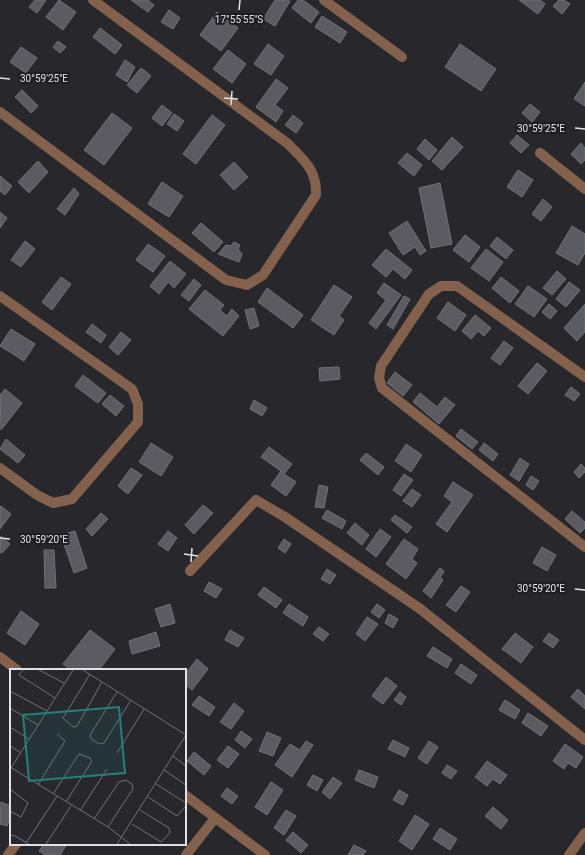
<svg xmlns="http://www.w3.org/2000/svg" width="585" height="855" font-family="Roboto,sans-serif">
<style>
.building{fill:#5b5b61;stroke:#717178}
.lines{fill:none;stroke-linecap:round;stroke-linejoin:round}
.minor{stroke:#84614c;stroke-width:10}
.ticks{fill:none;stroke:#e2e2e6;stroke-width:1.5}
.inset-road{fill:none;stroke:#727276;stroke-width:1}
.view{fill:#24817a;fill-opacity:0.15;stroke:#24817a;stroke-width:2}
.inset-edge{fill:none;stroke:#e2e2e6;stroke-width:2}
.ticks-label{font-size:10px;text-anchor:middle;fill:#e2e2e6;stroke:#1d1d23;stroke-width:4;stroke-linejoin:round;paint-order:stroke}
</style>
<rect width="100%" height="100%" fill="#27272c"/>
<path class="building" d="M35,0H46L37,13L29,7Z
M59,0L76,12L63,30L46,17Z
M131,0H148L154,5L148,12Z
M275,0L290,1L275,26L263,19Z
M298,0H303L319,12L311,23L292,8Z
M519,0H540L545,4L538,14Z
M559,0H564L570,4L562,14L553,6Z
M169,10L180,18L173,29L161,22Z
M217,12L238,28L221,51L200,35Z
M322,16L347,32L340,43L315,27Z
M100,28L122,45L115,54L93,37Z
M58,41L66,47L60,53L53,47Z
M268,44L284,56L271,75L254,64Z
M460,44L496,69L481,91L445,67Z
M21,47L37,58L26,73L10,62Z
M228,50L246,64L232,83L213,69Z
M125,60L135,67L127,82L116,75Z
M141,68L151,76L137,93L127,85Z
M276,79L288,88L275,105L283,111L276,122L256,107Z
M585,82V106L574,99Z
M22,90L38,106L31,113L15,97Z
M530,104L540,112L532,122L522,113Z
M162,105L172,113L162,126L152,118Z
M112,113L132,128L104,165L84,150Z
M174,114L184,121L177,131L167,124Z
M212,115L225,125L196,164L183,154Z
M293,115L303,123L296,133L285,125Z
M517,135L529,145L521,153L510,143Z
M452,137L463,147L442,170L432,161Z
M425,139L437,150L429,160L417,149Z
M581,143L585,148V160L581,164L571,154Z
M407,153L422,165L414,176L398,163Z
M38,161L48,172L29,193L18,182Z
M234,162L248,177L234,190L220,175Z
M518,170L533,180L522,197L507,187Z
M0,176L12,186L5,195L0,191Z
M162,182L183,196L169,217L148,204Z
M440,183L452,244L431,248L419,188Z
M74,188L79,194L65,215L57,209Z
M543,199L552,207L541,221L532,214Z
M0,212L7,218L0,228Z
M407,221L426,251L420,255L415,247L403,255L389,233Z
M201,223L223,242L214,252L192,233Z
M572,226L585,234V253L578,265L556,253Z
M465,235L480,247L469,262L453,250Z
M497,237L513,250L506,259L490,246Z
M25,241L35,249L21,267L11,260Z
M234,242L240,245L238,249L242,254L239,262L218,254L226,245L231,246Z
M148,244L165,256L153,272L136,260Z
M386,249L412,270L405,279L393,269L386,277L372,265Z
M486,249L503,262L489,281L471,268Z
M170,261L186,274L174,288L168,282L159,294L150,286Z
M557,271L566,279L552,295L543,288Z
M61,277L71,284L52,310L42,302Z
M501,277L519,291L510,303L492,288Z
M194,279L201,285L189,301L181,295Z
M569,282L580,290L566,307L556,299Z
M384,283L401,295L376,329L369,323L386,300L377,293Z
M334,285L352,297L339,316L344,320L334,335L311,320Z
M528,286L547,299L534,317L515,304Z
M267,288L303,315L293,328L258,302Z
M205,290L224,305L220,310L227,316L232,309L239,316L223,336L189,309Z
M404,296L410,299L393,329L387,325Z
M448,302L466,315L455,331L437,318Z
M549,304L557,311L550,319L542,312Z
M585,304V332L577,341L564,328Z
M254,308L259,326L250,329L245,310Z
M475,315L491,328L484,336L478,331L471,339L462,331Z
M92,324L106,335L101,343L86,332Z
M11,329L35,344L24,361L0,346Z
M121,332L131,340L118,355L109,347Z
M504,341L513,348L500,365L491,358Z
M537,363L547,371L528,394L518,386Z
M339,367L340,379L320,381L319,368Z
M395,372L412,385L403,396L387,383Z
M83,375L106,393L98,403L75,386Z
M571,387L580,394L574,401L565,395Z
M5,389L22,403L1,430L0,395Z
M420,393L437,407L445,397L455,405L439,424L413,402Z
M110,395L124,406L116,416L102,404Z
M254,400L267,408L262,416L250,409Z
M461,429L478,442L472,449L456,436Z
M6,439L25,455L18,463L0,449Z
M151,443L173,457L161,476L139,462Z
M484,443L498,454L493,461L479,450Z
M406,444L422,455L411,472L395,461Z
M269,447L292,464L284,474L296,482L286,496L271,485L281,471L261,457Z
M366,453L384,467L378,475L360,460Z
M520,458L529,464L519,481L510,475Z
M581,464L585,468V472L579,478L574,472Z
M131,468L142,475L128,494L118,486Z
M404,474L413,480L401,496L393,490Z
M531,476L539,481L533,490L526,485Z
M453,482L473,495L447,532L436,524L452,502L444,496Z
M319,485L328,487L324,508L315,507Z
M412,489L421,495L412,507L403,501Z
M203,505L213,513L194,534L185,525Z
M1,506L11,514L0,529V507Z
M327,510L346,521L342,529L322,518Z
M572,511L585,522V528L580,533L565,519Z
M101,513L108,519L92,536L86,529Z
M395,515L412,527L407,533L391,520Z
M355,523L369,535L362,545L347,533Z
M380,529L391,537L376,557L366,549Z
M75,531L87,568L74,573L61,535Z
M168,531L177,538L168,551L158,544Z
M1,536L10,544L2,553L0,552Z
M284,539L291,544L285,553L278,548Z
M404,539L418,549L412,559L417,563L406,579L386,564Z
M542,547L556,555L547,571L533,563Z
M44,550H54L56,588H45Z
M440,568L444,571L440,578L443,580L431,598L423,591Z
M327,569L336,575L330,584L321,579Z
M209,582L222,589L216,598L204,591Z
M461,586L470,592L456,612L446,605Z
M264,587L282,600L276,608L258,595Z
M170,604L175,623L161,627L155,609Z
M289,604L308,617L303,626L283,613Z
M377,604L385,610L379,618L371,612Z
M21,611L39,624L25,645L7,633Z
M389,614L398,619L393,628L385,623Z
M367,617L378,624L365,641L356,634Z
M319,627L329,634L323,641L313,634Z
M90,630L115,649L99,670H71L63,664Z
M230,630L244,638L238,647L225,640Z
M156,632L160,646L132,654L129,641Z
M515,633L533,647L521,663L502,649Z
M549,633L559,640L553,648L543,641Z
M433,647L452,659L447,668L427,656Z
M197,659L208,669L192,690L185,684V674Z
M461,664L477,675L471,684L455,673Z
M386,677L397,686L383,704L372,696Z
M578,689L585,696V709L571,697Z
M400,692L406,697L401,705L394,700Z
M199,696L215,707L209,716L192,705Z
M505,700L520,710L515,719L499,710Z
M234,703L244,711L231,729L220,722Z
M528,713L548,726L541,736L522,723Z
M241,731L252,739L245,748L235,740Z
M267,732L281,738L273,756L259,751Z
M393,740L409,748L405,757L388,749Z
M306,741L313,745L292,777L275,765L290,744L300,750Z
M429,741L438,747L427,764L418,758Z
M565,744L583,757L576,768L568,763L564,769L553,761Z
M228,746L239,754L228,768L217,760Z
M194,752L211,766L204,775L187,761Z
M487,761L507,775L500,784L493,779L487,786L475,777Z
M447,765L457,771L451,779L442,773Z
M359,770L378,777L374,788L355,780Z
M313,775L323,780L317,791L307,785Z
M333,777L342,783L330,799L322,792Z
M271,782L283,790L267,815L255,807Z
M227,788L238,796L232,804L221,796Z
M399,790L408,795L403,805L393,800Z
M1,802L11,806V816L7,826L0,824Z
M493,807L508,820L501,829L485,816Z
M286,810L296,816L284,835L274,828Z
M415,815L429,824L412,850L399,841Z
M440,828L457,839L450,850L433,839Z
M293,832L308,845L301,853L286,840Z
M44,844H67L60,855H45L39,851Z
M354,845L366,851L363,855H348Z"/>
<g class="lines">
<path class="minor" d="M324,0L402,57
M0,112L226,280L247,285L263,275L316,195C317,170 304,160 287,143L93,0
M540,153L585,189
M0,296L132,389L138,404V422L72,499L53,503L37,495L0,468
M585,377L457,286H441L429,294L381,366L379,378L382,388L585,547
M190,571L256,500L285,517L419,608L585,740
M0,657L17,670
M185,795L265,855
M8,855L16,844
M186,855L215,818
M569,855L585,833"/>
</g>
<path class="ticks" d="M239,10L240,0M0,78L10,79M224,98L238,99M231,105L232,91M575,128L585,129M0,538L10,539M184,554L198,556M191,562L192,548M575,589L585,590"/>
<g transform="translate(10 669)">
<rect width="176" height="176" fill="#27272c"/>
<path class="inset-road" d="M13,1L9,6L45,29M29,1L54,14M73,1L176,66M80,5L53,49L63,58L67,57L92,13M0,22L37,42M107,23L80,66L81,70L90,75L94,74L121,31M0,39L28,56M0,58L19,70M0,77L11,84M107,84L134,40M163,87L176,97M0,98L98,158L120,175M1,99L63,1M154,101L176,116M146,115L176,134M28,116L55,72L47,65M0,120L18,134L11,148L0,142M43,125L69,85L80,89L82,92L56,133M138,128L167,147L176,137M70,142L97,100M84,150L109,113L116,111L122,115L123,120L98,158M122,155L151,173L160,164L159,159L130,141M0,167L3,166L19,175M16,174L47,127M36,175L61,137M107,175L176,66"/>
<path class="view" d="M109,38L115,104L19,112L13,46Z"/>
<rect width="176" height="176" class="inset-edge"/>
</g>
<g class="ticks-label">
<text x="239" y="23">17°55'55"S</text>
<text x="44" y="82">30°59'25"E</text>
<text x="541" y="132">30°59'25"E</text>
<text x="44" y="543">30°59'20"E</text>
<text x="541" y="592">30°59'20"E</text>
</g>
</svg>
